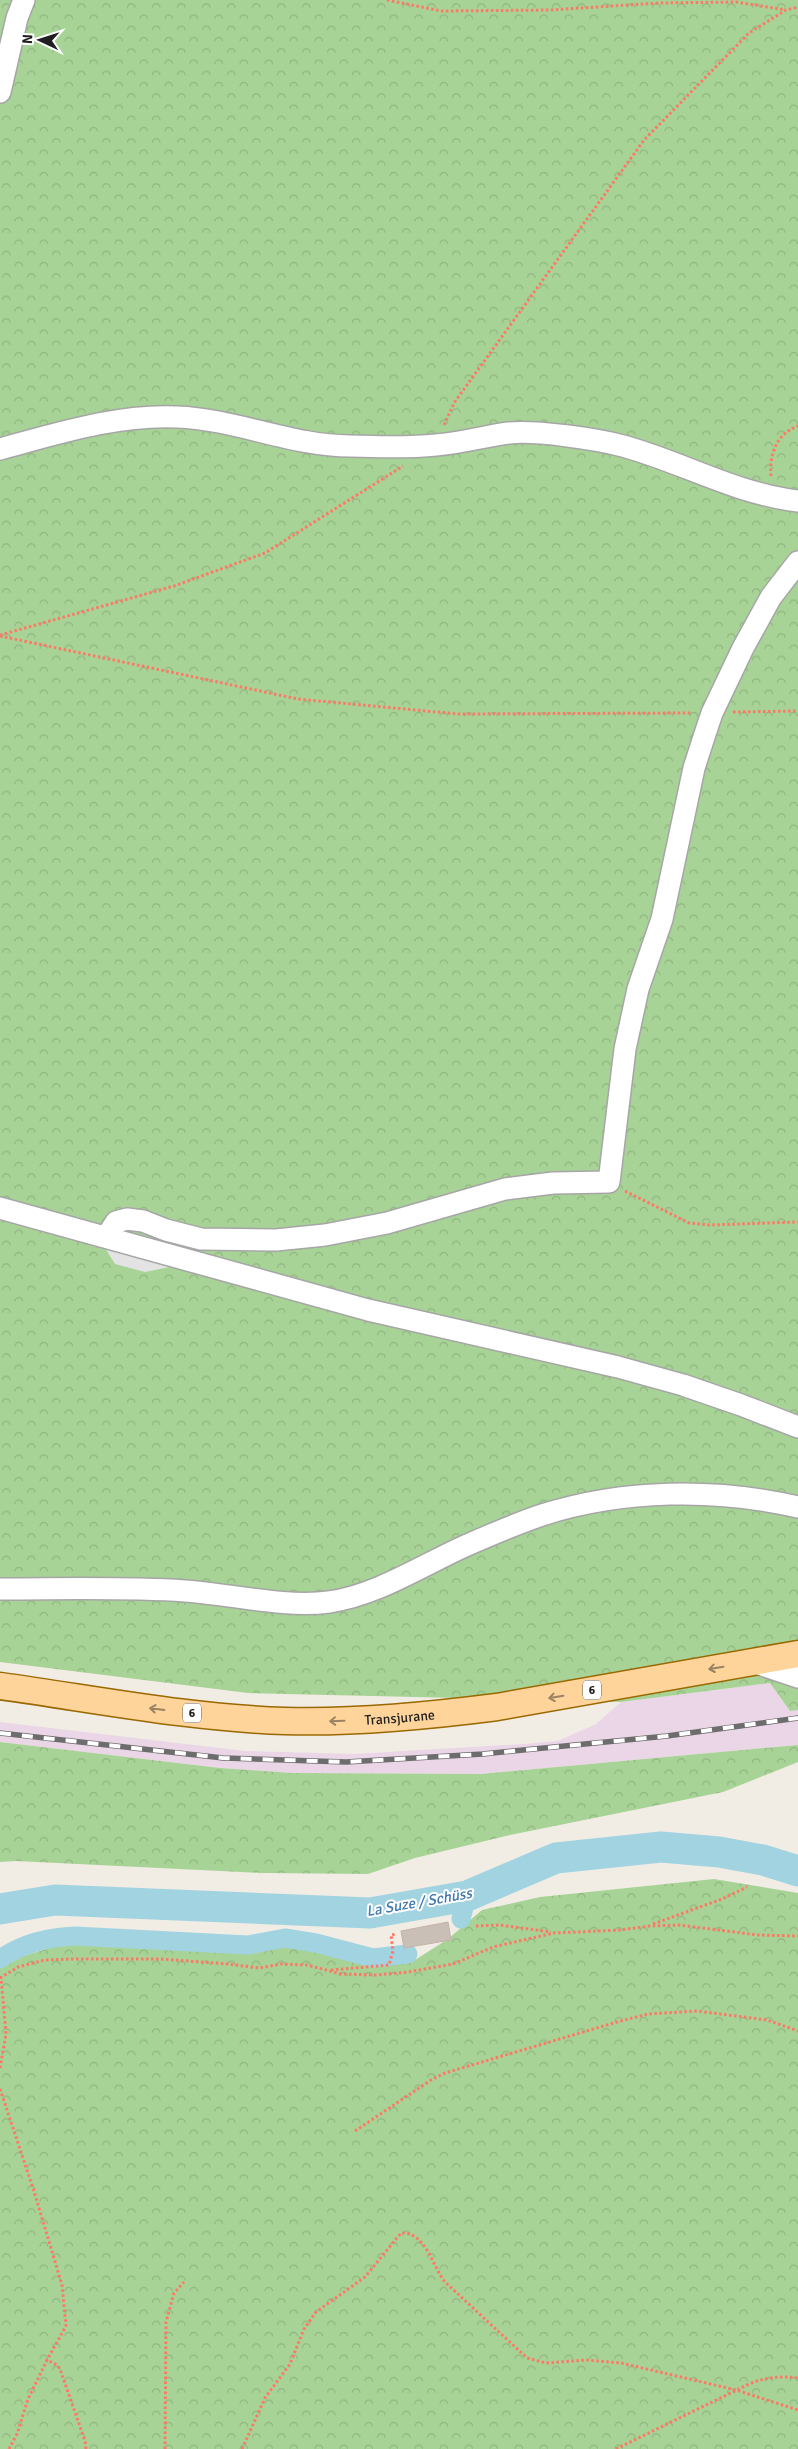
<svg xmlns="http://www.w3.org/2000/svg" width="798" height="2449" font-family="Signika,sans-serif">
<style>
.industrial{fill:#ead6e6}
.forest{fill:url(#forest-crowns)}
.parking{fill:#e3e3e3}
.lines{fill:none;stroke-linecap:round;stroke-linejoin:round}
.canal{stroke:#a2d3e1;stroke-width:19}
.river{stroke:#a2d3e1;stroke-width:31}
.building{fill:#c9bfb7;stroke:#c4b3a6}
.minor-casing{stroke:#a6a6a6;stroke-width:24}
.major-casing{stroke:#9a6800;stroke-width:29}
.path{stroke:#ff7867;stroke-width:3;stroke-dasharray:2.5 2.5;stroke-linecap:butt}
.minor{stroke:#fff;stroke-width:21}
.major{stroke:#ffd49b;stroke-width:26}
.rail-casing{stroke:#6d6d6d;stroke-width:5.5}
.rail{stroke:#fff;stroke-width:4;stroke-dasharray:11;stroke-linecap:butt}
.oneway{stroke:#9a8363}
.labels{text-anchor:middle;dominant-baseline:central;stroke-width:4;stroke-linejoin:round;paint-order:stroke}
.shield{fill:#fff;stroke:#626262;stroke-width:1}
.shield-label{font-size:12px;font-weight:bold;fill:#1f1f1f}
.street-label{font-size:14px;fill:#1f1f1f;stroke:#fff}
.water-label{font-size:15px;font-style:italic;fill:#4178af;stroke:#fff}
</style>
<defs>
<pattern id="forest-crowns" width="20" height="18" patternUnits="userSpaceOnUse" patternTransform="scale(1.25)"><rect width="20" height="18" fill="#a8d396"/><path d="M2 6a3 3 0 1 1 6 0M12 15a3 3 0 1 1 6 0" fill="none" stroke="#90b581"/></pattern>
</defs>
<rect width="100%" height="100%" fill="#f1ede5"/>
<path class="industrial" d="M770,1683L790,1711L798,1710V1745L481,1774L292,1773L220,1768L0,1742V1722L245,1751L354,1754L524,1744L558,1741L596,1724L621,1702Z"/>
<path class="forest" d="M0,0H798V1710L790,1711L770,1683L621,1702L248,1693L0,1662Z
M0,1742L220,1768L292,1773L481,1774L798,1745V1762L723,1792L510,1835L415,1858L368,1874L263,1873L16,1861L0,1862Z
M714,1879L798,1893V2449H0V1963L69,1942L113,1938L288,1939L364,1962L415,1960L448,1939L482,1910L540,1897Z"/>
<path class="parking" d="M103,1245L175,1266L145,1272L115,1264Z"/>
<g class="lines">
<path class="canal" d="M461,1919L467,1896
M0,1959C23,1943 48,1937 75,1936L248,1945L285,1938L316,1943L373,1958L408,1954"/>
<path class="river" d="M0,1909L55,1900L370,1913L467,1896L556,1858L661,1847L719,1852L763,1860L798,1871"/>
</g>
<path class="building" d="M448,1922L451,1940L404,1948L401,1931Z"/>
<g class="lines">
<defs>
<path id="minor" d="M0,92L17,18L24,0
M0,449C56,434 118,414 177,417C235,419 292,446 350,446C378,447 408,448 436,445C461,443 485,436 509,433C535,430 597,439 623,446C682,462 736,494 798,501
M0,1208L368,1310L618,1367L683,1385L741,1405L798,1427
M106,1237L116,1222L127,1219L143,1221L166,1230L201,1239L276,1240L325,1235L387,1223L505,1189L553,1183L609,1182L625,1049L638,989L662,919L694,768L704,737L712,713L743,648L771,597L798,562
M0,1589C62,1589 124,1587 185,1591C230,1594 285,1608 329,1602C377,1595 421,1566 465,1546C490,1535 515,1524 542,1515C623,1489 716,1488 798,1507
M753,1662L798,1677"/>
<g id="major">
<path id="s1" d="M0,1686C95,1699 189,1718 285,1721C356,1723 427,1716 497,1707L798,1654"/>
</g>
</defs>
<use href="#minor" class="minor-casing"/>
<use href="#major" class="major-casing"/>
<path class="path" d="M387,0L441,11L550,10L659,3L736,2L786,10
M444,425L454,403L644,140L749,33L786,10L798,7
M771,476C769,455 776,434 798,426
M0,635L174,586L265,553L403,466
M0,636L298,699L458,714L692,713
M733,712L798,711
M625,1191L689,1223L709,1225L798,1222
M653,1924L722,1899L747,1887
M476,1926L499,1925L551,1932
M331,1970L389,1965L393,1951L391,1935L397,1934
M0,1978L18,1967L45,1960L71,1959H161L228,1964L259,1968L281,1964L307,1965L341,1974L377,1975L408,1972L453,1964L493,1947L554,1933L620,1930L650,1926L679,1925L758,1935L798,1936
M0,2068L6,2034L1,1977
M0,2089L33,2188L62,2285L66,2326L47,2360
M355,2131L431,2080L445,2073L617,2022L648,2014L697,2011L767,2020L798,2031
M9,2449L17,2434L28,2399L47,2360L57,2365L60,2369L85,2441L86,2449
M165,2449L166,2322L174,2293L184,2282
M242,2449L265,2398L290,2364L304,2329L316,2312L365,2277L401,2233C426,2232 432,2266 445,2282L527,2358L546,2363L586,2360L621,2363L736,2390L798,2410
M616,2449L749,2384C766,2377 780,2376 798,2378"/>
<use href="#minor" class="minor"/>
<use href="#major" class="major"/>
<defs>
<path id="rail" d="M0,1733L223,1758L346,1762L483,1754L667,1736L798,1718"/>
</defs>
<use href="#rail" class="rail-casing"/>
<use href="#rail" class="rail"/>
</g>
<defs><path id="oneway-shaft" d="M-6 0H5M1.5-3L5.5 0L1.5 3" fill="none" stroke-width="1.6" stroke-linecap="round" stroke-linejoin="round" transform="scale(1.25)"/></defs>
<g class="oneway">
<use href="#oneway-shaft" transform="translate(716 1668) rotate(171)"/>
<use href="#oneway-shaft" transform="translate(556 1697) rotate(170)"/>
<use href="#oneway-shaft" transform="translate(157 1709) rotate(-173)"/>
<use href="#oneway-shaft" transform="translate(337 1721) rotate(178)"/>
</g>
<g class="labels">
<g class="shield">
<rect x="583" y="1680.5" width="18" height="19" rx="4"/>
<rect x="183" y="1703.5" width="18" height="19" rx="4"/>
</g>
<g class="shield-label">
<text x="592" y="1690">6</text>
<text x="192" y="1713">6</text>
</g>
<g class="street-label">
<text stroke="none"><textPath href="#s1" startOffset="402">Transjurane</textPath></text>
</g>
<g class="water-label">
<text transform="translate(419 1902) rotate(-10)">La Suze / Schüss</text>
</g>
</g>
<g transform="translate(40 40) rotate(274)" stroke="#ffffff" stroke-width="4" paint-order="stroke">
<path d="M0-4L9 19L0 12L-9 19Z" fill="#1f1f1f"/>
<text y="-8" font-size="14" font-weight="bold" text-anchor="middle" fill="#1f1f1f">N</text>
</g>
</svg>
